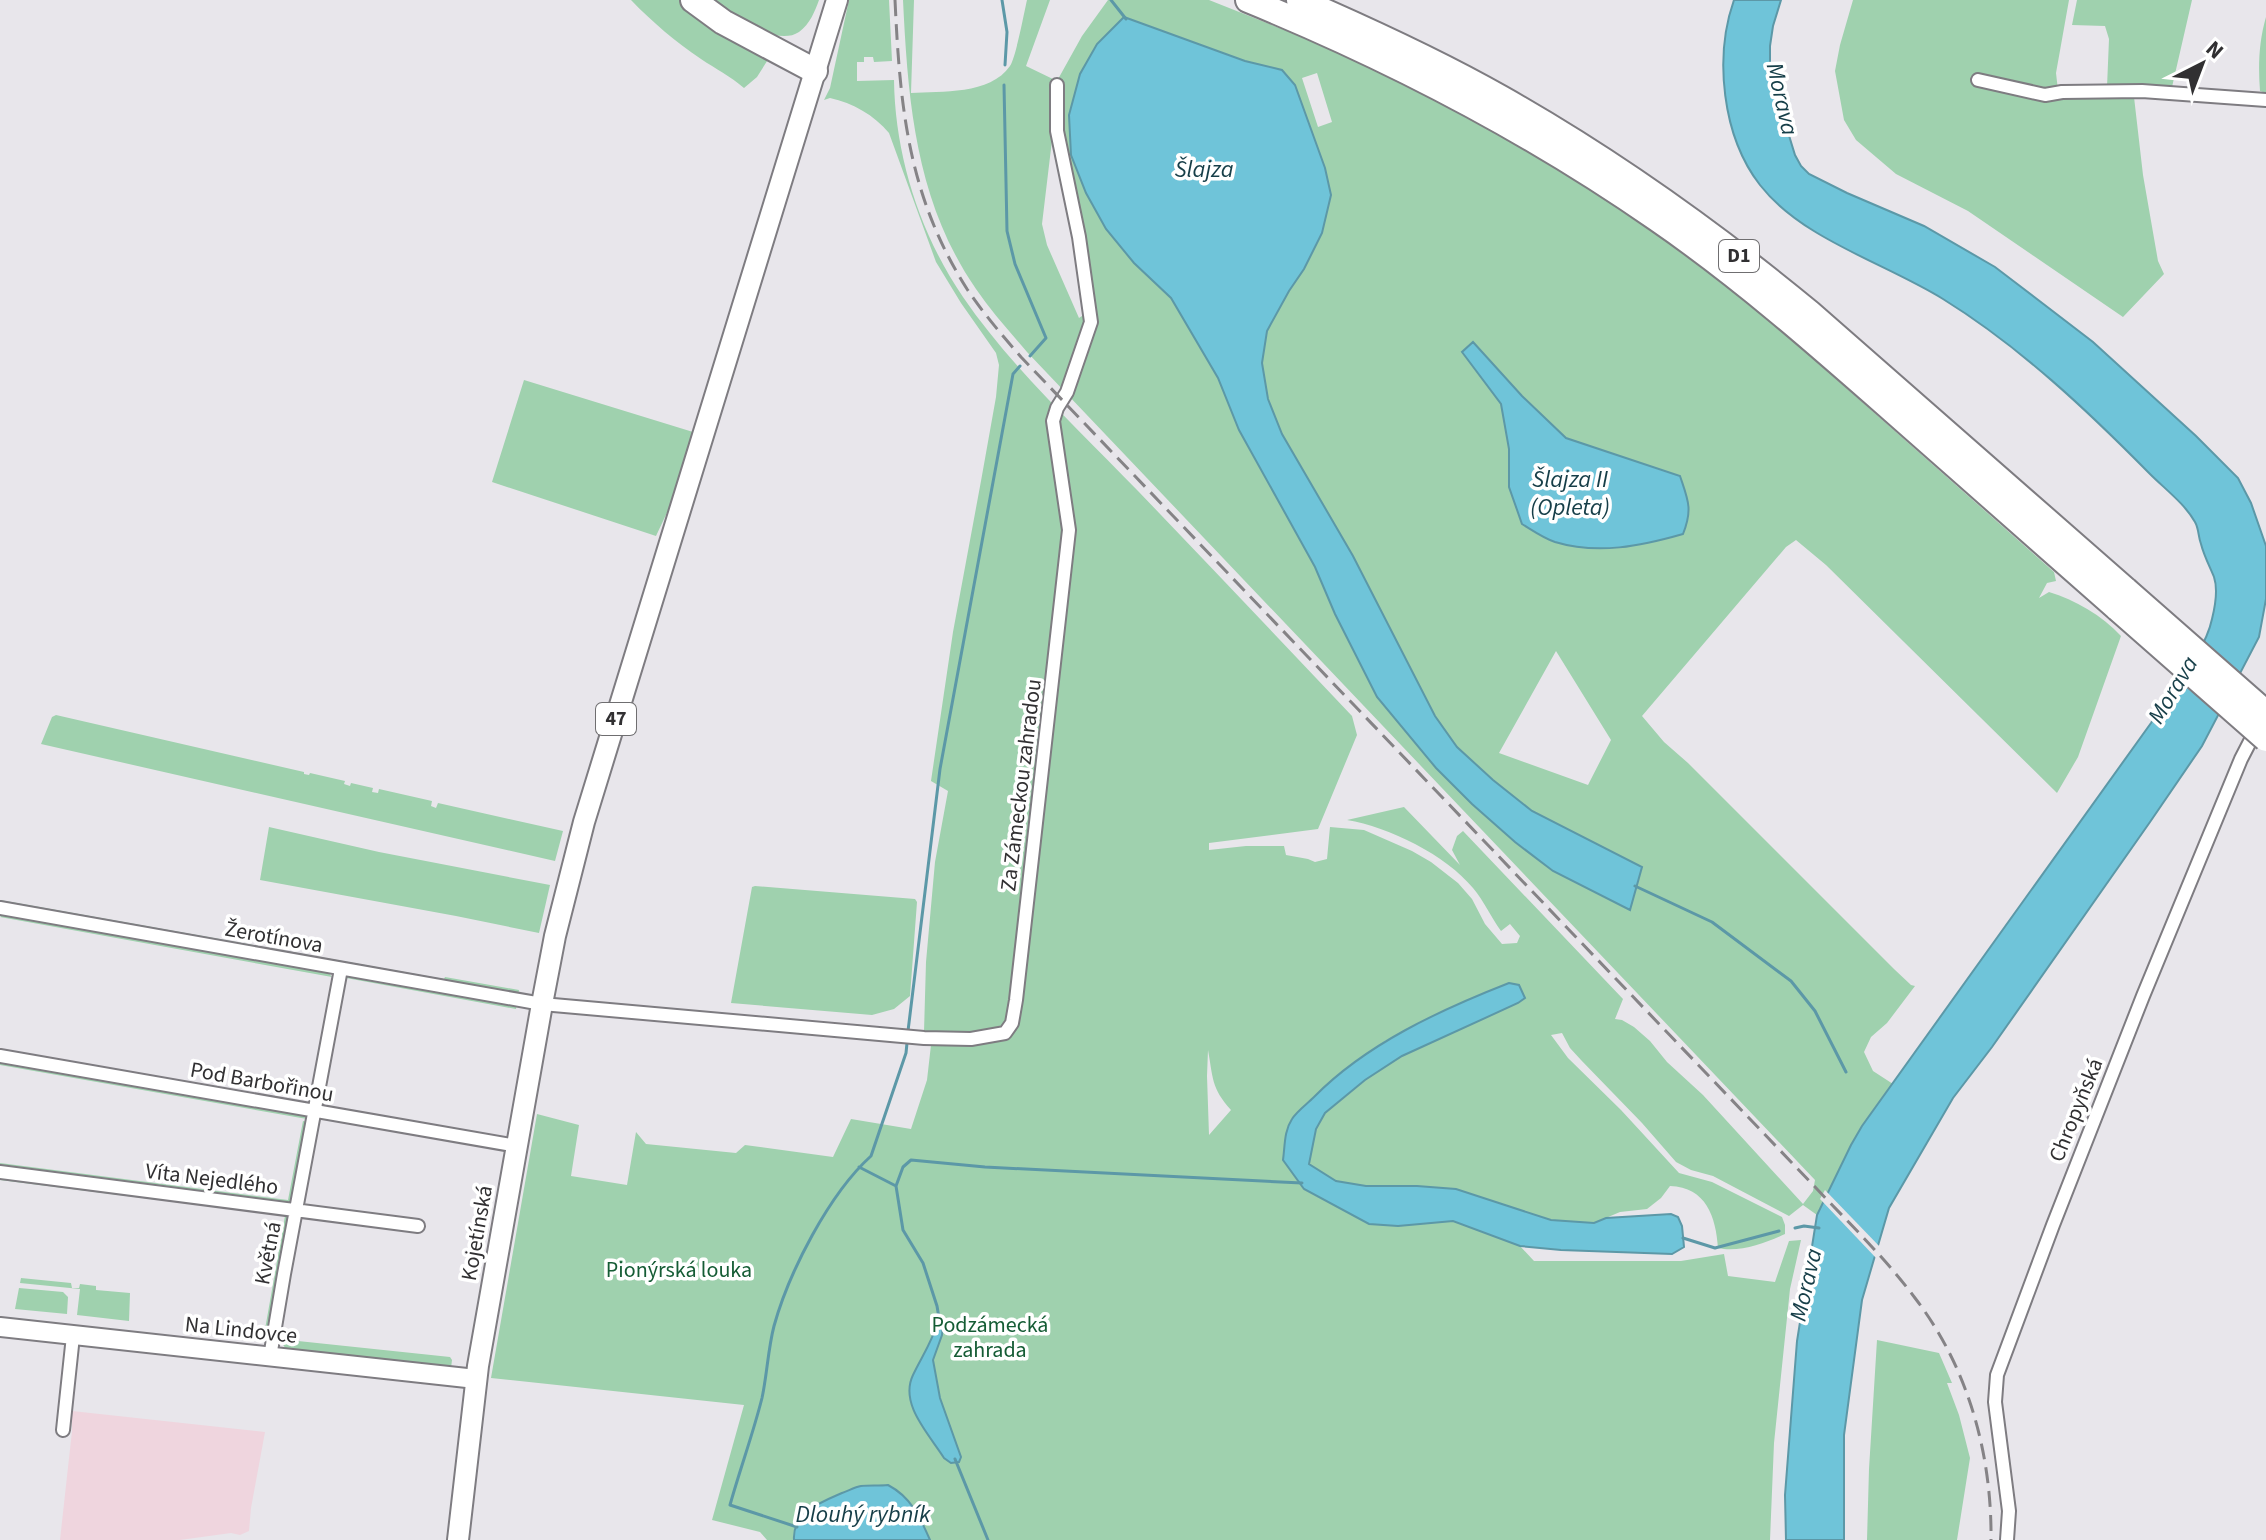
<svg xmlns="http://www.w3.org/2000/svg" width="2266" height="1540" font-family="'Source Sans 3',sans-serif">
<style>
.education{fill:#efd5de}
.green{fill:#9fd1ae;fill-rule:evenodd}
.water{fill:#6fc4d9;stroke:#5c98a7;stroke-width:2}
.pier{fill:#e8e6eb}
.lines{fill:none;stroke-linecap:round;stroke-linejoin:round}
.stream{stroke:#5c98a7;stroke-width:3}
.street-casing{stroke:#7e7c81;stroke-width:16}
.secondary-casing{stroke:#7e7c81;stroke-width:22}
.primary-casing{stroke:#7e7c81;stroke-width:24}
.highway-casing{stroke:#7e7c81;stroke-width:28}
.street{stroke:#fff;stroke-width:12}
.secondary{stroke:#fff;stroke-width:18}
.primary{stroke:#fff;stroke-width:20}
.highway{stroke:#fff;stroke-width:24}
.rail{stroke:#858386;stroke-width:3;stroke-dasharray:16 8;stroke-linecap:butt}
.highway-bridge-casing{stroke:#7e7c81;stroke-width:28;stroke-linecap:butt}
.highway-bridge{stroke:#fff;stroke-width:24}
.labels{text-anchor:middle;dominant-baseline:central;stroke-width:7;stroke-linejoin:round;paint-order:stroke}
.shield{fill:#fff;stroke:#6f6e70;stroke-width:2}
.shield-label{font-size:20px;font-weight:bold;fill:#313032}
.street-label{font-size:22px;fill:#313032;stroke:#fff}
.park-label{font-size:22px;fill:#155c35;stroke:#fff}
.water-label{font-size:24px;font-style:italic;fill:#163e48;stroke:#fff}
</style>
<rect width="100%" height="100%" fill="#e8e6eb"/>
<path class="education" d="M72,1411L265,1432L251,1508L249,1531L240,1535L231,1533L180,1540H60L72,1431Z"/>
<path class="green" d="M631,0H680L691,10L769,58L757,77L744,88C730,76 716,69 701,59C676,42 652,22 631,0Z
M708,0H819C815,11 810,24 799,32C775,48 730,13 708,0Z
M849,0H889L892,61L874,62L873,57H864V62H857V81L894,80C895,156 920,234 963,297C1010,366 1080,431 1138,491C1210,566 1281,641 1352,716L1357,735L1318,829L1209,843V850L1246,846H1284L1286,855L1308,859L1315,862L1327,859L1330,827L1364,830L1412,851L1431,862L1458,883L1472,899L1485,924L1502,944L1517,943L1520,936L1510,924L1501,931C1491,917 1484,901 1473,888C1446,855 1389,827 1347,820L1404,807L1460,865L1452,850L1457,836L1463,831L1623,999L1615,1019L1622,1020L1634,1027L1650,1041L1667,1062L1703,1095L1803,1204L1813,1191L1815,1180L1027,352C1009,331 991,311 976,289C916,202 908,103 903,0H914L911,93C941,91 990,95 1010,66C1016,57 1024,13 1027,0H1050L1026,66L1057,81L1082,36L1108,0H1209L1325,46L1399,80L1477,120L1551,163L1693,259L1764,315L2054,572L2056,581L2047,583L2039,598L2049,592C2075,600 2102,615 2121,636L2078,757L2057,793L1826,565L1796,540L1786,547L1642,716L1664,742L1688,763L1894,969L1911,985L1915,986L1887,1023L1871,1037L1864,1052L1873,1071L1893,1084L1851,1145L1817,1215L1803,1205L1789,1216L1713,1176L1691,1170L1676,1162L1642,1123L1581,1060L1570,1048L1562,1033L1551,1035L1568,1058L1621,1110L1679,1173L1712,1182L1782,1217L1785,1225V1234C1766,1243 1739,1253 1718,1248C1716,1217 1706,1187 1670,1186L1661,1198L1647,1209L1620,1212L1594,1223L1551,1220L1356,1189L1332,1179L1309,1164L1316,1129L1325,1113L1365,1080L1402,1056L1518,1003L1508,983L1474,997L1385,1041L1293,1118L1303,1189L1369,1224L1398,1226L1453,1221L1520,1246L1534,1261H1681L1724,1254L1728,1276L1775,1282L1789,1241L1801,1240L1790,1289L1774,1443L1770,1540H767L760,1532L712,1520L744,1405L491,1378L537,1114L579,1125L571,1176L627,1185L636,1132L646,1144L736,1153L745,1145L833,1157L851,1119L911,1129L927,1080L931,1045L924,1032L926,962L935,862L948,791L931,781L953,632L981,481L996,397L999,365L996,353L961,303L936,262L889,133C874,115 853,103 830,98L824,100L830,88ZM1124,17L1245,61L1282,70L1295,85L1325,168L1304,269L1289,291L1267,330L1262,363L1268,399L1281,434L1353,556L1435,716L1457,747L1493,780L1532,811L1642,867L1630,909L1553,871L1515,842L1472,804L1377,697L1335,614L1315,567L1239,430L1218,378L1171,298L1106,229L1086,193L1071,155ZM1317,73L1332,122L1318,127L1302,78ZM1053,132L1071,210L1085,314L1079,318L1047,245L1042,224ZM1473,342L1522,396L1566,438L1680,476L1509,487V449L1501,404L1463,352ZM1556,651L1611,740L1588,785L1499,753ZM1208,1050C1213,1077 1211,1088 1231,1110L1209,1135L1207,1076Z
M1853,0H2069L2056,73L2059,99L2134,97L2143,175L2158,261L2164,274L2123,317L1968,211L1896,174L1856,140L1844,120L1835,71L1840,45Z
M2077,0H2192L2172,87H2107L2109,39L2105,26L2072,25Z
M2266,17V93L2260,91C2258,65 2259,41 2266,17Z
M524,380L693,432L672,502L656,536L492,482Z
M56,715L304,772V774L309,775L310,773L345,781L344,784L350,786L351,783L373,788L372,792L378,793L379,789L432,801L431,806L436,808L438,803L563,831L555,861L41,744L52,717Z
M269,827L379,852L550,885L539,933L456,916L260,880Z
M755,886L915,899L917,902L910,996L894,1009L872,1015L731,1003L752,887Z
M0,900L444,979L445,977L519,990L518,996L0,903Z
M3,914L328,972L332,977L0,917Z
M351,975L517,1004L516,1009L346,978Z
M0,1049L309,1103L307,1105L0,1054Z
M0,1060L300,1112L307,1119L0,1065Z
M303,1121L308,1122L291,1203L288,1205L0,1169V1163L288,1200Z
M0,1177L287,1213L289,1217L269,1336L264,1335L285,1216L0,1180Z
M21,1278L71,1283L72,1288H79L80,1284L96,1286V1290L130,1293L129,1321L77,1315L80,1289L20,1283Z
M19,1288L63,1292L68,1297L67,1314L15,1309Z
M279,1339L450,1357L452,1360L451,1368L292,1351L286,1349Z
M1877,1340L1939,1353L1952,1383H1947L1959,1415L1970,1458L1957,1540H1867L1869,1469Z"/>
<path class="water" d="M1734,0H1781L1773,26L1770,46V62L1783,116L1795,155L1801,166L1809,174L1847,193L1924,226L1995,267L2093,342L2196,436L2238,478L2251,503L2266,546V599L2259,637L2202,746L2150,822L1992,1047L1953,1098L1889,1208L1862,1300L1844,1435V1540H1786L1785,1495L1797,1341L1817,1215L1851,1145L1862,1126L2151,723C2170,693 2205,653 2212,619C2215,607 2218,589 2214,577C2210,567 2204,556 2201,544C2198,536 2199,529 2195,522C2185,504 2165,489 2150,474C2087,410 2019,346 1943,299C1885,263 1802,239 1760,185C1722,136 1714,57 1734,0Z
M1124,17L1245,61L1282,70L1295,85L1325,168L1331,195L1322,233L1304,269L1289,291L1267,331L1262,363L1268,399L1282,434L1353,556L1435,716L1457,747L1493,780L1532,811L1642,867L1630,910L1553,871L1515,842L1472,804L1436,768L1377,697L1335,614L1315,567L1239,430L1218,378L1171,298L1134,263L1106,229L1086,193L1071,155L1069,115L1080,74L1097,44Z
M1473,342L1522,396L1566,438L1680,476C1688,500 1693,509 1683,534C1641,546 1598,555 1555,542C1543,538 1532,530 1522,524L1509,487V449L1501,404L1462,352Z
M1509,983L1519,985L1525,998L1518,1003L1402,1056L1365,1080L1325,1113L1316,1129L1309,1164L1336,1181L1366,1186H1417L1456,1189L1551,1220L1594,1223L1606,1218L1671,1214L1678,1217L1682,1226L1684,1247L1672,1254L1561,1250L1520,1246L1453,1221L1398,1226L1369,1224L1304,1189L1283,1160C1285,1146 1284,1131 1292,1119C1297,1111 1307,1104 1314,1097C1366,1044 1440,1010 1509,983Z
M943,1321L942,1335L933,1360L940,1398L961,1457L959,1462L951,1463L944,1458C929,1434 899,1404 913,1375C921,1358 932,1342 937,1324Z
M888,1485C911,1497 920,1517 930,1540H794C792,1513 821,1502 842,1493C848,1491 855,1487 861,1486C869,1485 879,1486 888,1485Z"/>
<path class="pier" d="M1825,1190L1881,1248L1877,1259L1820,1199Z"/>
<g class="lines">
<path class="stream" d="M1002,0L1007,32L1005,65
M1111,0L1126,19
M1004,85L1007,231L1015,264L1046,338L1030,356
M1635,886L1712,922L1791,981L1815,1011L1846,1072
M908,1031L940,769L1013,374L1020,366
M859,1167L896,1186L903,1230L923,1263L937,1306L940,1324
M896,1186L903,1167L911,1160L985,1167L1302,1183
M1795,1228L1804,1226L1819,1228
M1683,1238L1715,1248L1779,1231
M955,1459L988,1540
M797,1527L730,1505C740,1469 753,1434 762,1398C767,1375 768,1349 774,1326C789,1272 829,1194 871,1156L906,1053L907,1043"/>
<defs>
<path id="street" d="M1978,80L2045,95L2062,92L2142,91L2266,100
M0,908L542,1004L924,1038L971,1039L1005,1033L1012,1023L1016,1000L1069,530L1053,421L1057,408L1067,392L1091,322L1079,237L1057,131V85
M0,1056L517,1146
M0,1172L418,1226
M270,1357L284,1274L341,969
M63,1430L73,1336
M2007,1540L2009,1511L1995,1402L1997,1375L2053,1225L2143,996L2241,759L2257,728"/>
<path id="secondary" d="M0,1327L476,1379"/>
<path id="primary" d="M458,1540L478,1366L542,1004L555,936L584,822L837,0"/>
<path id="highway" d="M693,0L723,22L815,71
M1248,0C1392,59 1529,130 1657,219C1740,276 1816,343 1891,409C1967,476 2042,542 2118,609
M1299,0C1368,30 1436,61 1501,98C1611,160 1713,233 1810,313L2126,590"/>
</defs>
<use href="#street" class="street-casing"/>
<use href="#secondary" class="secondary-casing"/>
<use href="#primary" class="primary-casing"/>
<use href="#highway" class="highway-casing"/>
<use href="#street" class="street"/>
<use href="#secondary" class="secondary"/>
<use href="#primary" class="primary"/>
<use href="#highway" class="highway"/>
<path class="rail" d="M895,0C900,107 908,196 967,289C983,313 1002,335 1021,357L1816,1188C1850,1224 1886,1259 1915,1298C1968,1367 1992,1454 1991,1540"/>
<defs>
<path id="highway-bridge" d="M2126,590L2266,713
M2118,609L2266,739"/>
</defs>
<use href="#highway-bridge" class="highway-bridge-casing"/>
<use href="#highway-bridge" class="highway-bridge"/>
</g>
<g class="labels">
<g class="shield">
<rect x="1719" y="240" width="40" height="32" rx="6"/>
<rect x="596" y="703" width="40" height="32" rx="6"/>
</g>
<g class="shield-label">
<text x="1739" y="256">D1</text>
<text x="616" y="719">47</text>
</g>
<g class="street-label">
<text transform="translate(1021 785) rotate(-83)">Za Zámeckou zahradou</text>
<text transform="translate(274 937) rotate(10)">Žerotínova</text>
<text transform="translate(262 1082) rotate(10)">Pod Barbořinou</text>
<text transform="translate(2076 1110) rotate(-68)">Chropyňská</text>
<text transform="translate(212 1179) rotate(7)">Víta Nejedlého</text>
<text transform="translate(477 1233) rotate(-80)">Kojetínská</text>
<text transform="translate(268 1253) rotate(-79)">Květná</text>
<text transform="translate(241 1330) rotate(6)">Na Lindovce</text>
</g>
<g class="park-label">
<text x="679" y="1270">Pionýrská louka</text>
<text x="990" y="1325">Podzámecká<tspan x="990" dy="25">zahrada</tspan></text>
</g>
<g class="water-label">
<text transform="translate(1782 99) rotate(77)">Morava</text>
<text x="1204" y="169">Šlajza</text>
<text x="1570" y="479">Šlajza II<tspan x="1570" dy="28">(Opleta)</tspan></text>
<text transform="translate(2173 690) rotate(-59)">Morava</text>
<text transform="translate(1806 1285) rotate(-77)">Morava</text>
<text x="863" y="1514">Dlouhý rybník</text>
</g>
</g>
<g transform="translate(2202 64) rotate(42)" stroke="#ffffff" stroke-width="6" paint-order="stroke">
<path d="M0-6L14 30L0 20L-14 30Z" fill="#313032"/>
<text y="-12" font-size="22" font-weight="bold" text-anchor="middle" fill="#313032">N</text>
</g>
</svg>
